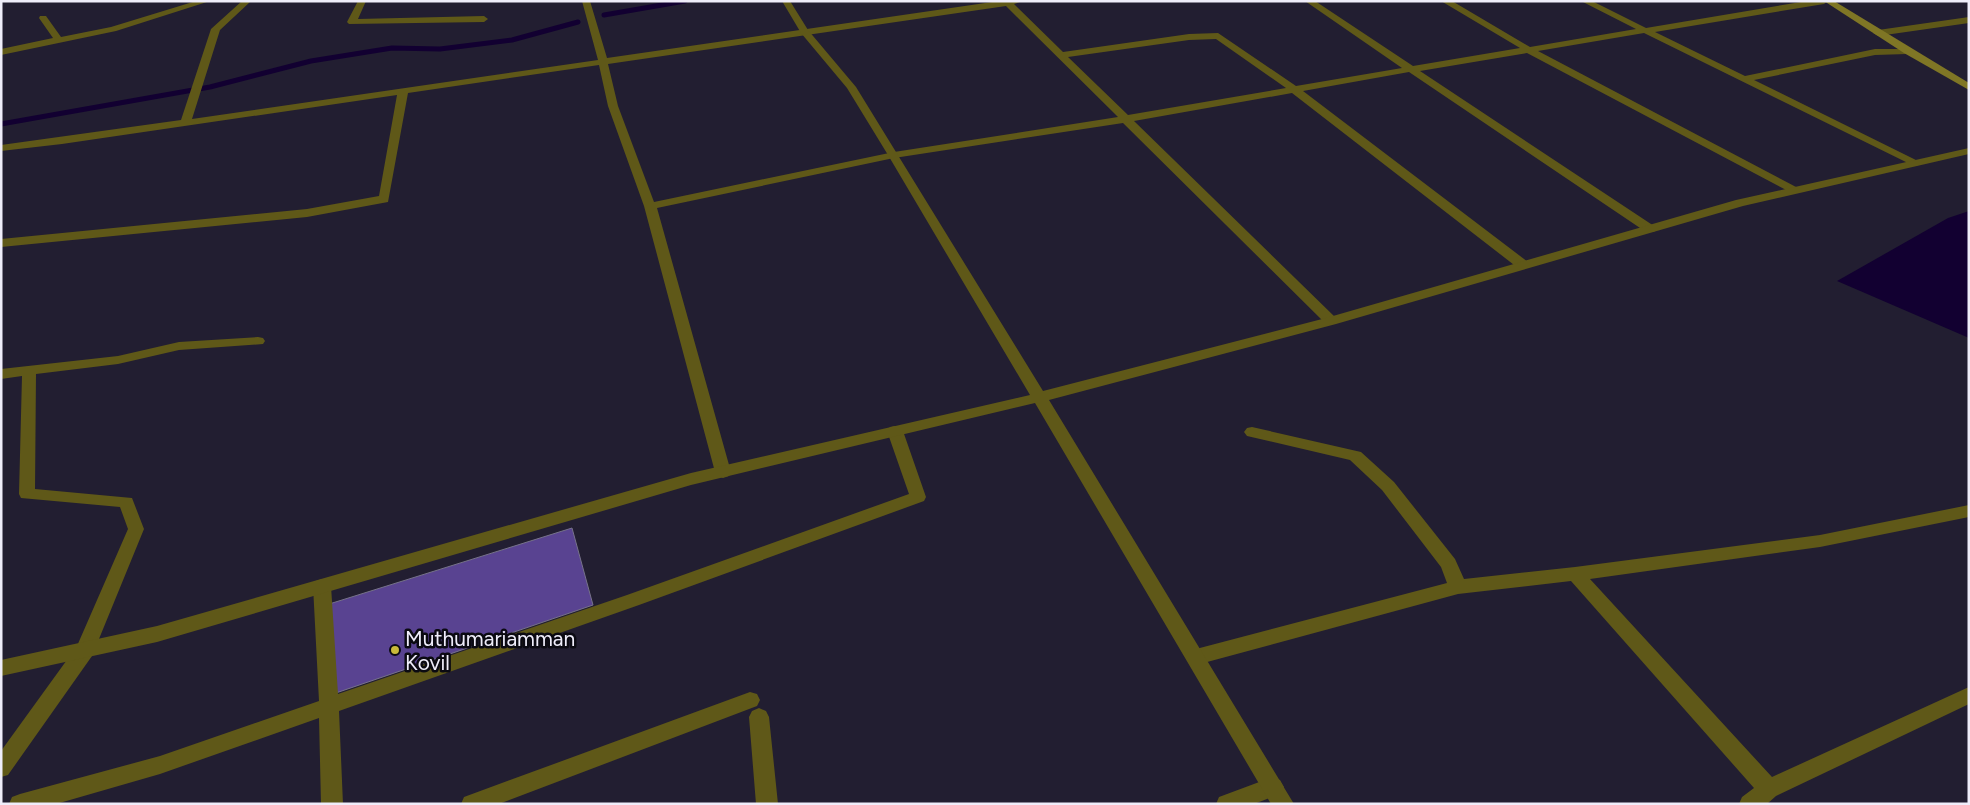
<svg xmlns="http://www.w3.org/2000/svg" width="1970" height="805" font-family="Figtree,sans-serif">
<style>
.water{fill:#120031}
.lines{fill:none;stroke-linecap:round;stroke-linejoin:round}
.stream{stroke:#120031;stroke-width:5}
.building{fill:#594391;stroke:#77738a}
.minor{fill:#5f5818;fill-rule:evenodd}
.tertiary{fill:#5f5818;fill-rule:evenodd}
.secondary{fill:#7f7625;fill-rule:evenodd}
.poi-dot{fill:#c9ba3a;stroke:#0b0a12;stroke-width:2}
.labels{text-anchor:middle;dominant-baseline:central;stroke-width:5;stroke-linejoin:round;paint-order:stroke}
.near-poi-label{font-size:21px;fill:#efedfa;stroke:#0b0a12;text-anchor:start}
</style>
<rect width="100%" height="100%" fill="#221e31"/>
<path class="water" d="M1969,211V338L1837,281L1948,218Z"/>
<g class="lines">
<path class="stream" d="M604,15L685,1
M1,124L210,87L311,61L392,48L440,49L512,40L578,22"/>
</g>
<path class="building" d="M572,528L593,605L330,695L326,605Z"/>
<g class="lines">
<path class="minor" d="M196,1H210L116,31L1,55V49L53,38L39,18L40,16H46L61,37L111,27Z
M242,1L250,2L220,30L192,119L598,60L582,1H590L607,58L999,1H1023L1014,4L1063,52L1189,34L1218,33L1296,86L1402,68L1305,1H1315L1413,66L1520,48L1441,1H1452L1530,47L1636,29L1581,1H1592L1646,28L1807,1H1828L1824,4L1655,32L1745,76L1875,49H1910V53L1907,54L1875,55L1754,80L1922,163L1916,166L1912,165L1644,33L1538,51L1798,188L1800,190L1798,192H1790L1527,53L1420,71L1654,226L1656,229L1654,232H1646L1409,72L1303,91L1528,262L1529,265L1528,268H1518L1292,93L1134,121L1336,318L1338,321L1331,325L1326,324L1123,123L894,158L657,208L731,472L729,476L723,478L717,476L715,472L644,206L608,106L599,65L408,93L388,202L307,217L1,247V239L307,209L379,196L397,95L62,144L1,151V145L181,120L211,29ZM1006,6L1118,117L894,152L654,202L618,106L608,64ZM1216,39L1286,88L1128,115L1068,57L1189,40Z
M358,1H366L358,19L484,16L488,19L484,22L349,24L347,22Z
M1969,17V23L1878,36L1873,33L1878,30Z
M258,337L263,338L265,341L263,344L179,350L118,364L36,374L35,489L132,498L144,529L92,656L8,775L1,777V751L77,646L128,529L120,507L21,498L19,494L22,376L1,379V369L118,356L179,342Z
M895,426L900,427L903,431L926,497L924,501L639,605L339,711L343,804H321L319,718L160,774L56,804H9L12,797L20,794L160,756L319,701L313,586L316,581L322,579L328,581L331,586L338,694L627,595L909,494L887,431L890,427Z
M1252,427L1361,452L1394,482L1455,559L1464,579L1575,567L1820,535L1969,505V517L1820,547L1590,579L1772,777L1969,687V704L1776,796L1767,804H1739L1742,797L1754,788L1571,581L1458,594L1196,665L1189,663L1186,657L1189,651L1196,649L1447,583L1441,567L1382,490L1350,460L1247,436L1244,432L1247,428Z
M750,692L757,694L760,700L757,706L499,804H461L464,797Z
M759,708L766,711L769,717L778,804H756L749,717L752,711Z
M1273,777L1280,780L1284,787L1280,794L1254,804H1216L1219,797Z"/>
<path class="tertiary" d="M782,1H790L808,30L856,87L1043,391L1326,318L1736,200L1969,148V154L1743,206L1336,324L1049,400L1294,804H1271L1035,403L691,485L157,642L1,676V660L157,626L691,473L1030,395L888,155L847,88L801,33Z"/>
<path class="secondary" d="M1824,1H1834L1969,83V90L1904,53Z"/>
</g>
<circle class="poi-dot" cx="395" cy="650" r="5"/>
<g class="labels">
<g class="near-poi-label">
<text x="405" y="638">Muthumariamman<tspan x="405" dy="24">Kovil</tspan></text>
</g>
</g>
<rect width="1970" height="805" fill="none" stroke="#efedfa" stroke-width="5"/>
</svg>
